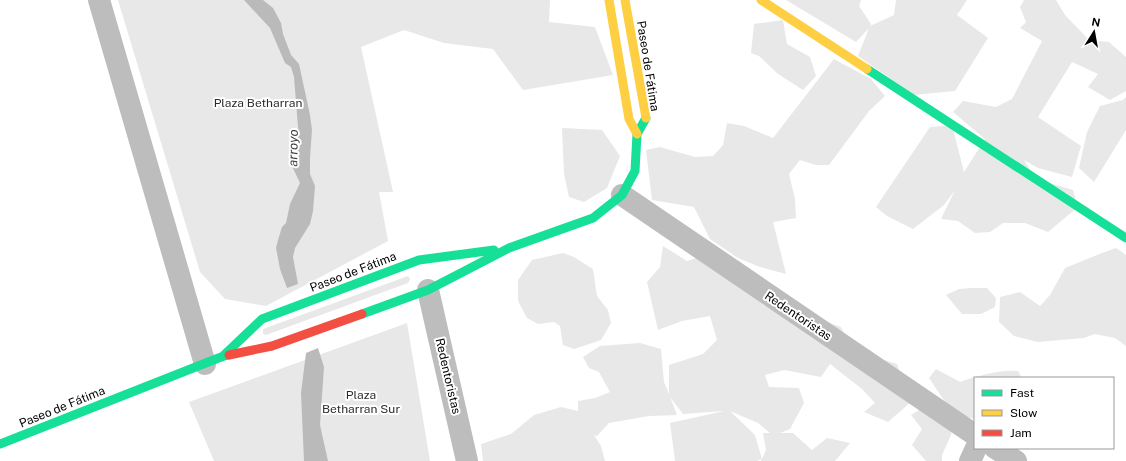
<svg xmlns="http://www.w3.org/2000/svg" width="1126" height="461" font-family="'Public Sans',sans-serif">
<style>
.green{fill:#e8e8e8;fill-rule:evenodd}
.water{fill:#bababa}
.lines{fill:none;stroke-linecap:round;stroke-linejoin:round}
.street{stroke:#bdbdbd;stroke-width:22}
.fast{stroke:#16e098;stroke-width:9}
.slow{stroke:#ffcf43;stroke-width:9}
.jam{stroke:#f24e42;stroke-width:9}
.labels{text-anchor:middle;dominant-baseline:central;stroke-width:4;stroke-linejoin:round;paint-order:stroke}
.street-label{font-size:12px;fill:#000;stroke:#fff}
.park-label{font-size:12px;fill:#2c2c2c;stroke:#fff}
.water-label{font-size:13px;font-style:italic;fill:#3d3d3d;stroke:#fff}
</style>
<rect width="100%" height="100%" fill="#fff"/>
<path class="green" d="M118,0H550L549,22L595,27L613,75L523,90L493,49L444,43L404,30L361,47L393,192H379L388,241L266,306L225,299L200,272Z
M786,0H861L859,6L871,24L870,26L894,15L896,0H967L957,15L988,38L955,91L914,95L858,56L869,28L856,42Z
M1024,0H1056L1065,15L1089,40L1109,42L1126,57V91L1110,100L1088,87L1098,74L1072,62L1038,117L1081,146L1072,177L1038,168L1024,160L1036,179L1073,190L1078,207L1048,232L1025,223H1003L990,232L975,233L958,221L941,219L955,190L944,205L913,229L887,216L876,207L930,127L952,125L964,172L985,139L953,112L963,101L996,107L1012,99L1042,41L1020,28L1026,22L1020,7Z
M783,20L787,44L810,57L816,76L803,90L778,74L759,56L751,53L754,24Z
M834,59L871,79L885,96L869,111L829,165H816L800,160L789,174L795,199L796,218L773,222L786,274L760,267L738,258L710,239L694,207L652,200L646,150L660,147L695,157L713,156L723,145L727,123L744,126L773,138Z
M1126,97V130L1094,182L1079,168L1087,132L1100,106L1123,100Z
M562,128L602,130L620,156L607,188L584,202L569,197L564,174Z
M663,246L687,261L702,256L763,292V306L774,300L819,319L841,327L856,359L870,356L897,364L911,402L888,422L864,412L875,403L862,389L830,364L821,377L784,370L765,375L769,387L799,388L804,403L790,429L780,433H793L812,450L827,438L850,443L835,461H761V459L757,461H675L670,423L724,411L683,414L670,397L677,415L649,416L609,423L597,436L594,435L601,446L605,461H483L481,444L511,434L534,415L561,407L578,411V401L595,398L610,392L599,372L589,368L583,357L600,346L640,343L661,349L664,382L669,394V365L703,354L717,340L710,316L682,321L658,330L647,282L660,267ZM730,411L758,423L770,433H763L766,450L762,459L755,435Z
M1116,248L1126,255V346L1115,338L1095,334L1084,338L1038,342L1014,336L999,322L1000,297L1020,292L1040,306L1050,295L1065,268L1102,253Z
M563,253L574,257L593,269L597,296L608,310L611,323L601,340L574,349L563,345L560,326L554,322L538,324L527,318L518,301V280L532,260Z
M408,276L410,279L408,283L266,335L263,334V329Z
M971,288H987L996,298L995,307L981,314H962L946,295L959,289Z
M407,323L430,461H214L189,402Z
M936,369L960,382C976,376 1001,369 1018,371L1022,378H975V419L959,415L943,399L929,378Z
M929,404L954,421L951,435L942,455V461H926L912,445L922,429L911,415Z"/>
<path class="water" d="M244,0H263L273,8L281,23L283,34L291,55L299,64L310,115L312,130L310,158V174L315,186L313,211L310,224L295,248L293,257L298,284L287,288L280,269L276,248L278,240L282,227L286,223L290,204L300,183L290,162L299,132L298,127L294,77L291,67L285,63L270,28Z
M318,348L324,367L320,425L328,461H304L301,393L306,353Z"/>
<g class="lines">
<path class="street" d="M99,0L205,364
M622,195L975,435
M428,290L467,461
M995,448L1016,461
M970,461L976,448"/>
<path class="fast" d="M867,69L1126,238
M362,314L428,290L509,248L593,218L622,195L635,171L637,134L646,118
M222,357L262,319L419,260L494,250
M0,444L221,357L229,355"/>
<path class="slow" d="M609,0L629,119L637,134
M625,0L646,118
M761,0L867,69"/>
<path class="jam" d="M229,355L272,346L362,314"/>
</g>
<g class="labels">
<g class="street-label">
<text transform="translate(648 66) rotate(81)">Paseo de Fátima</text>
<text transform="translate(353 272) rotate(-21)">Paseo de Fátima</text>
<text transform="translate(798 316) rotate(34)">Redentoristas</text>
<text transform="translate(448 376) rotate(77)">Redentoristas</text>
<text transform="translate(62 407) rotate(-22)">Paseo de Fátima</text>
</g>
<g class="park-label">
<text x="258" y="103">Plaza Betharran</text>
<text x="361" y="395">Plaza<tspan x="361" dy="14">Betharran Sur</tspan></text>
</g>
<g class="water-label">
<text transform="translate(293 148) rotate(-89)">arroyo</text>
</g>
</g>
<rect x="974" y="377" width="140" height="72" fill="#ffffff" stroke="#999999"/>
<rect x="982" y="390" width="20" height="6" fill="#16e098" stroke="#999999"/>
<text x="1010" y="397" font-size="12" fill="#000000">Fast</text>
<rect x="982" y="410" width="20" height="6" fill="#ffcf43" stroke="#999999"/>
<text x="1010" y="417" font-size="12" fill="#000000">Slow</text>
<rect x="982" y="430" width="20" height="6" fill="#f24e42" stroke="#999999"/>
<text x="1010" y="437" font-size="12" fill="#000000">Jam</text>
<g transform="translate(1094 32) rotate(11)" stroke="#ffffff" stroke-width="3" paint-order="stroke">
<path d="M0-3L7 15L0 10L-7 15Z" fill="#000000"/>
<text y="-6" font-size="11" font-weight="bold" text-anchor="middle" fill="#000000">N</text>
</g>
</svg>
